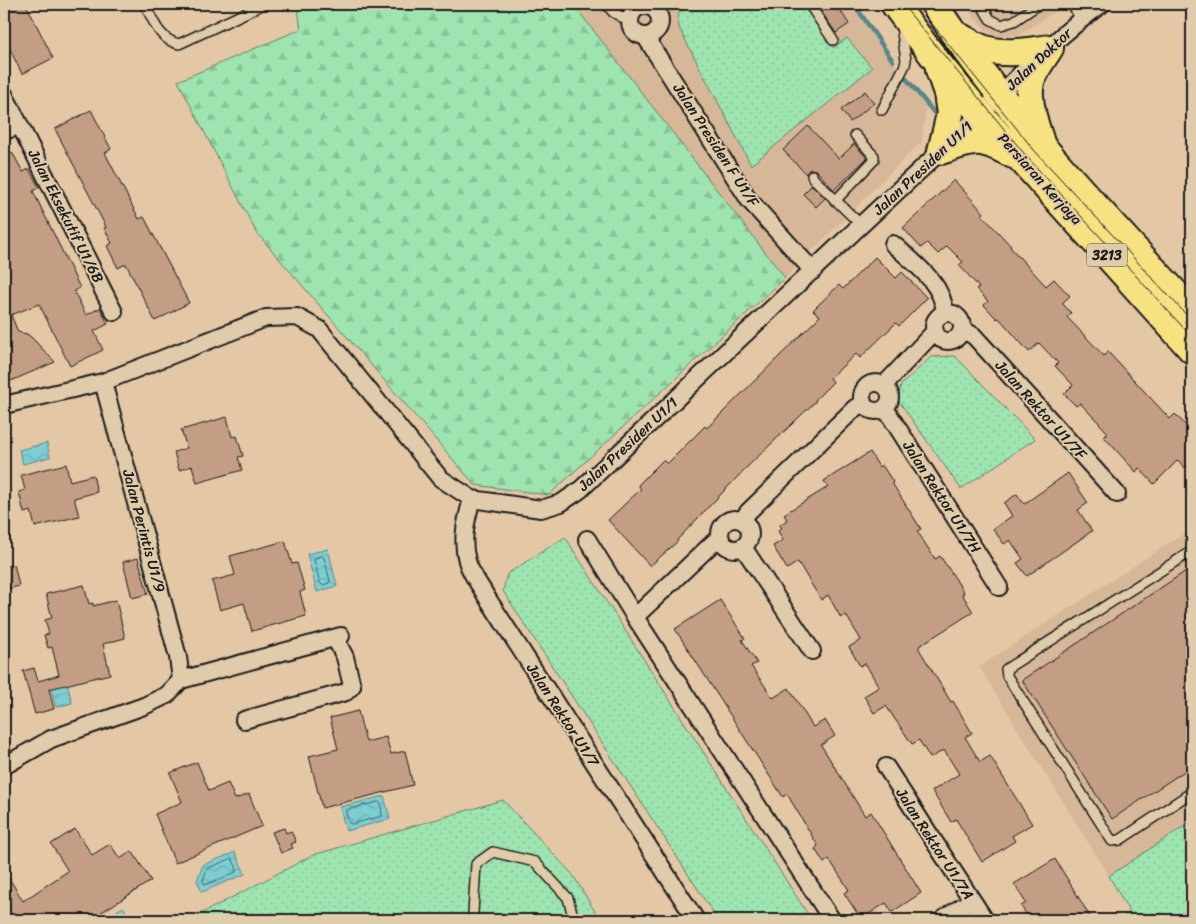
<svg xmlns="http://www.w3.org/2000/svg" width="1196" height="924" font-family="Sriracha,sans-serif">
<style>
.built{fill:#d6b899}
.green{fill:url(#green-dots);stroke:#5d8066}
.forest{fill:url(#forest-firs);stroke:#5d8066}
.water{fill:url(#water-waves);stroke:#56878a}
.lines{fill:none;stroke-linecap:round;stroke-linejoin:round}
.shore{stroke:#436365;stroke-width:1}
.stream{stroke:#56878a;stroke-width:4.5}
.building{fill:#c49e84;stroke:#1c1c1c}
.service-casing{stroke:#1c1c1c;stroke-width:12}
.minor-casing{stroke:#1c1c1c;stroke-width:20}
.primary-casing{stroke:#1c1c1c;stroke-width:30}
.service{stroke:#e0ccaa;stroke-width:9}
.minor{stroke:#e0ccaa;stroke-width:16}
.primary{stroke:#f7e281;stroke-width:26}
.tram{stroke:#1c1c1c;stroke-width:1}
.labels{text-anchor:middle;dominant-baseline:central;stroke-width:4;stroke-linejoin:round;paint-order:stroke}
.shield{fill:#e0ccaa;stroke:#575147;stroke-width:1}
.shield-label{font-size:14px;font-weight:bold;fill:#1c1c1c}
.street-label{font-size:15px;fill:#1c1c1c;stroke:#e0ccaa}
</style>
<defs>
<pattern id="green-dots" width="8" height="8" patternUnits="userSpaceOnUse" patternTransform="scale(1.25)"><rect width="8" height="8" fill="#9ee4b1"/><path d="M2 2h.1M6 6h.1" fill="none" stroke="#88c398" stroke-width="1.8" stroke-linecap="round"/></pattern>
<pattern id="forest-firs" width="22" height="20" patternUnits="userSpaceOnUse" patternTransform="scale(1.25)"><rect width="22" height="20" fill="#9ee4b1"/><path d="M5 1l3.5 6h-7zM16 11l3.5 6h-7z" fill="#88c398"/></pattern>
<pattern id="water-waves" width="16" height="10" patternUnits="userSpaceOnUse" patternTransform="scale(1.25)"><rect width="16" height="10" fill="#7dced3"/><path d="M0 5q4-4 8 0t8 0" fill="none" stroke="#6bb0b5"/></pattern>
</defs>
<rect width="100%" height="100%" fill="#e4c8a6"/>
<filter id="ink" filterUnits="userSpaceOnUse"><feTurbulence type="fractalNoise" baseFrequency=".02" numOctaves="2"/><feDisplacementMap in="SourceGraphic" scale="10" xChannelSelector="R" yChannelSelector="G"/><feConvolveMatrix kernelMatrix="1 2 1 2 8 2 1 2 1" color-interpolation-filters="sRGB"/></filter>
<g filter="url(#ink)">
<path class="built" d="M573,4H852L926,108L922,141L785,278Z
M965,4H1067L1019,35L992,36L972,15Z
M1192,528V821L1109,876L979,667Z"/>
<path class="green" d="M686,4H802L833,48L847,38L872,68L751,165L680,30C677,19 677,11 686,4Z
M955,356L1035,439L961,489L898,400L901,385L931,357Z
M565,537L809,916L802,920H718L503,591L507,574Z
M503,800L573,875L600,920H189L313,855Z
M1192,821V920H1118L1130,913L1109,876Z"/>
<path class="forest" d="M297,4H573L785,278L549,495L475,485L256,232L178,81L301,29Z"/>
<path class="water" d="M47,443L50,457L23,464L19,450Z
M328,549L337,586L317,592L307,554Z
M65,674L72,703L56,707L48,678Z
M384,796L390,819L346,831L340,807Z
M235,852L245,874L202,892L197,880L203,865Z
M123,907L131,920H103Z"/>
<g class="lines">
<path class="shore" d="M322,556L324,558L330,581L329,583L322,585L320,583L314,560L315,558Z
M379,802L381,804L382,816L352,824L349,823L346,813L347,810Z
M231,859L233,860L237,869L236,872L207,884H204L203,880L207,869Z"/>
<path class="stream" d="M854,4L893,61
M904,76L936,115"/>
</g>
<path class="building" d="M4,4H26L53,58L22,74L4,37Z
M816,4H836L849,24L836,33Z
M865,91L874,103L850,122L841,110Z
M91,110L111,149L105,153L139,219L144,217L189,303L155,321L126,264L118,268L107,246L112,243L104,228L106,227L55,129Z
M808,126L839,159L854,144L867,158L834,190L816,170L810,169L806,174L783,150Z
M12,152L23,172L29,169L39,187L33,191L80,288L74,291L86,315L100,308L108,324L94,331L103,350L70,366L39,304L11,315L18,332L27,334L32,338L55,362L4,384V157Z
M954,180L984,213L982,215L1011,246L1010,247L1046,286L1054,279L1070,296L1062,303L1071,313L1067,317L1104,356L1108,352L1170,419L1175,414L1192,432V461L1185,468L1178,460L1154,484L1139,468L1136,472L1104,437L1108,433L1099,423L1080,403L1076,406L1064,394L1073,385L1055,366L1058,363L1039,343L1029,352L999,318L997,319L984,305L988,301L976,289L979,287L959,265L963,262L947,246L938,254L927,243L921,248L903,228Z
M812,185L825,198L816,207L803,194Z
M875,257L896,278L902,272L927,298L899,326L896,323L860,358L856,354L830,378L833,382L815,400L816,401L746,468L677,540L678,541L650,566L608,520L641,489L638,485L663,460L667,464L705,426L707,428L820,316L813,310L839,285L843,289Z
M227,417L232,437L237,436L243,456L238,457L242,470L197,483L192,466L179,470L174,452L187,448L181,430Z
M870,452L879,467L882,465L893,482L892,483L921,529L917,531L935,559L940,556L955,578L964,593L962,594L973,612L919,646V649L951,702L953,701L972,733L965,737L980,762L990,756L1032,824L1012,836L1015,841L982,862L956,819L951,822L932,791L959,774L944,750L930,758L919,740L912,744L886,706L874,713L864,696L879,687L865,663L860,666L849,647L861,640L846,615L841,618L828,595L821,600L798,562L787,569L773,546L783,540L778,531L782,528L780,525L787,520L784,514L828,487L824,481Z
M66,464L70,481L93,475L97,492L74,498L79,516L35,527L31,511L24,513L19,492L25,490L21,475Z
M1068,473L1088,503L1078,510L1092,531L1027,576L1017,563L1023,559L1010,540L1004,544L993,529L1012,516L1004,503L1017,494L1024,504Z
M285,541L292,564L297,563L305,590L300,592L306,616L252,631L244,603L220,610L212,581L235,575L230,556Z
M138,558L148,594L132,598L123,562Z
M14,564L19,586L4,590V567Z
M1192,567V766L1112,819L1022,680Z
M84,585L89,604L93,603V606L116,600L125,638L103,644L110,674L49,689L54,709L35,714L23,671L34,668L38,681L59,675L52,647L48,648L44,635L49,634L45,620L52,618L46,594Z
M720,600L745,638L742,640L757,663L751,666L773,698L789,688L813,727L825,720L835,736L821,745L865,816L871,812L921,893L892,912L886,903L861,919L844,893L849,890L829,859L824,863L815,849L818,846L787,794L783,797L675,629Z
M358,711L366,742L386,737L391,754L405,751L413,785L322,808L309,756L338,749L330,718Z
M197,762L209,791L228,783L235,799L249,794L262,826L175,863L155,814L182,802L170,773Z
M284,828L286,833L291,831L296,842L291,844L293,848L281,853L272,832Z
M75,829L92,855L110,844L120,859L132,851L151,881L89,920H4V870L23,901L68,871L51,844Z
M1055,859L1074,890L1092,920H1030L1021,906L1026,903L1014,884Z"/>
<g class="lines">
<defs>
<path id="service" d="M145,4C153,20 159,40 179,44L258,7L262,4
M606,4L613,12L630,22
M809,4L833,40
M981,4L990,19L1001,25L1014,21L1039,4
M1071,4L1082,19
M1079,4L1087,14
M882,110L905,65L906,60L901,26
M812,175L813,178L861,225
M835,201L874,160V156L855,135
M1192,551L1006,669L1007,676L1112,841L1120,840L1192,792
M474,920L473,913L476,864L493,852L535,862L568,898L574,920"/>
<path id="minor" d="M630 21a15 15 0 1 1 30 0a15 15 0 1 1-30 0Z
M645,36L749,200L813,271
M4,94L114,312
M4,131L19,126
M893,244C914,263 943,283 945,313
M934 327a14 14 0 1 1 28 0a14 14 0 1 1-28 0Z
M962,329L974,336L1117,494
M103,382L178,657L181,680
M862 397a14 14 0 1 1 28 0a14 14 0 1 1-28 0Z
M884,385L935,331
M4,405L103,382L266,318L297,317L319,329L440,478L472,499L541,509L561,503L580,490C704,373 828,254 954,139C1003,94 1048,42 1102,4
M885,408L999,587
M472,499C466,520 461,540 467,561C470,573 480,585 486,596L696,920
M720 534a15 15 0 1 1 30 0a15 15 0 1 1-30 0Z
M742,521L748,512L855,408L863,403
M587,539L635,617L832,920
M743,547L812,651
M635,617L714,542L721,539
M244,720L346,692L352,686L345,657L335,638
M4,766L51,739L144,706L167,695L181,680L341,636
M886,767L985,920
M942,920L972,900"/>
<path id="primary" d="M894,4L936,60L981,115L1192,350
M934,4C1007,116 1102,212 1192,311
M953,33C963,38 972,44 982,48C1004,56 1028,51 1050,48
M939,70L947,93L950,114L941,151
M1040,139C1034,122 1027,100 1031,82C1034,70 1044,58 1050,48
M941,151C977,139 979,137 1013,155"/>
</defs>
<use href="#service" class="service-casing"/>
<use href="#minor" class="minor-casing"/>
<use href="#primary" class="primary-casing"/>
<use href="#service" class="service"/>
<use href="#minor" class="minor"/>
<use href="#primary" class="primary"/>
<path class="tram" d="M902,4L1027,157L1192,337
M916,4L1034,150L1192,321"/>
</g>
</g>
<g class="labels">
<rect class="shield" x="1087" y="243.5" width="40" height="23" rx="4"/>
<g class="shield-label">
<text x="1107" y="255">3213</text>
</g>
<g class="street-label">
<text transform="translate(1039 59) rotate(-43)">Jalan Doktor</text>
<text transform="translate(716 145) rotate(57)">Jalan Presiden F U1/F</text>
<text transform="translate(923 168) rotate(-43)">Jalan Presiden U1/1</text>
<text transform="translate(1040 179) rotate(48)">Persiaran Kerjaya</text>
<text transform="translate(66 216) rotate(63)">Jalan Eksekutif U1/6B</text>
<text transform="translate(1041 410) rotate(48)">Jalan Rektor U1/7F</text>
<text transform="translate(628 444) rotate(-43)">Jalan Presiden U1/1</text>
<text transform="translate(942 497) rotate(57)">Jalan Rektor U1/7H</text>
<text transform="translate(144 531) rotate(75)">Jalan Perintis U1/9</text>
<text transform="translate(563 715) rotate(57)">Jalan Rektor U1/7</text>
<text transform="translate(935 844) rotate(57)">Jalan Rektor U1/7A</text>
</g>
</g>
<rect width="1196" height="924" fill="none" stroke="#e0ccaa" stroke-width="20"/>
<rect x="10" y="10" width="1176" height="904" fill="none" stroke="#1c1c1c" stroke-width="2" filter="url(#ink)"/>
</svg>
